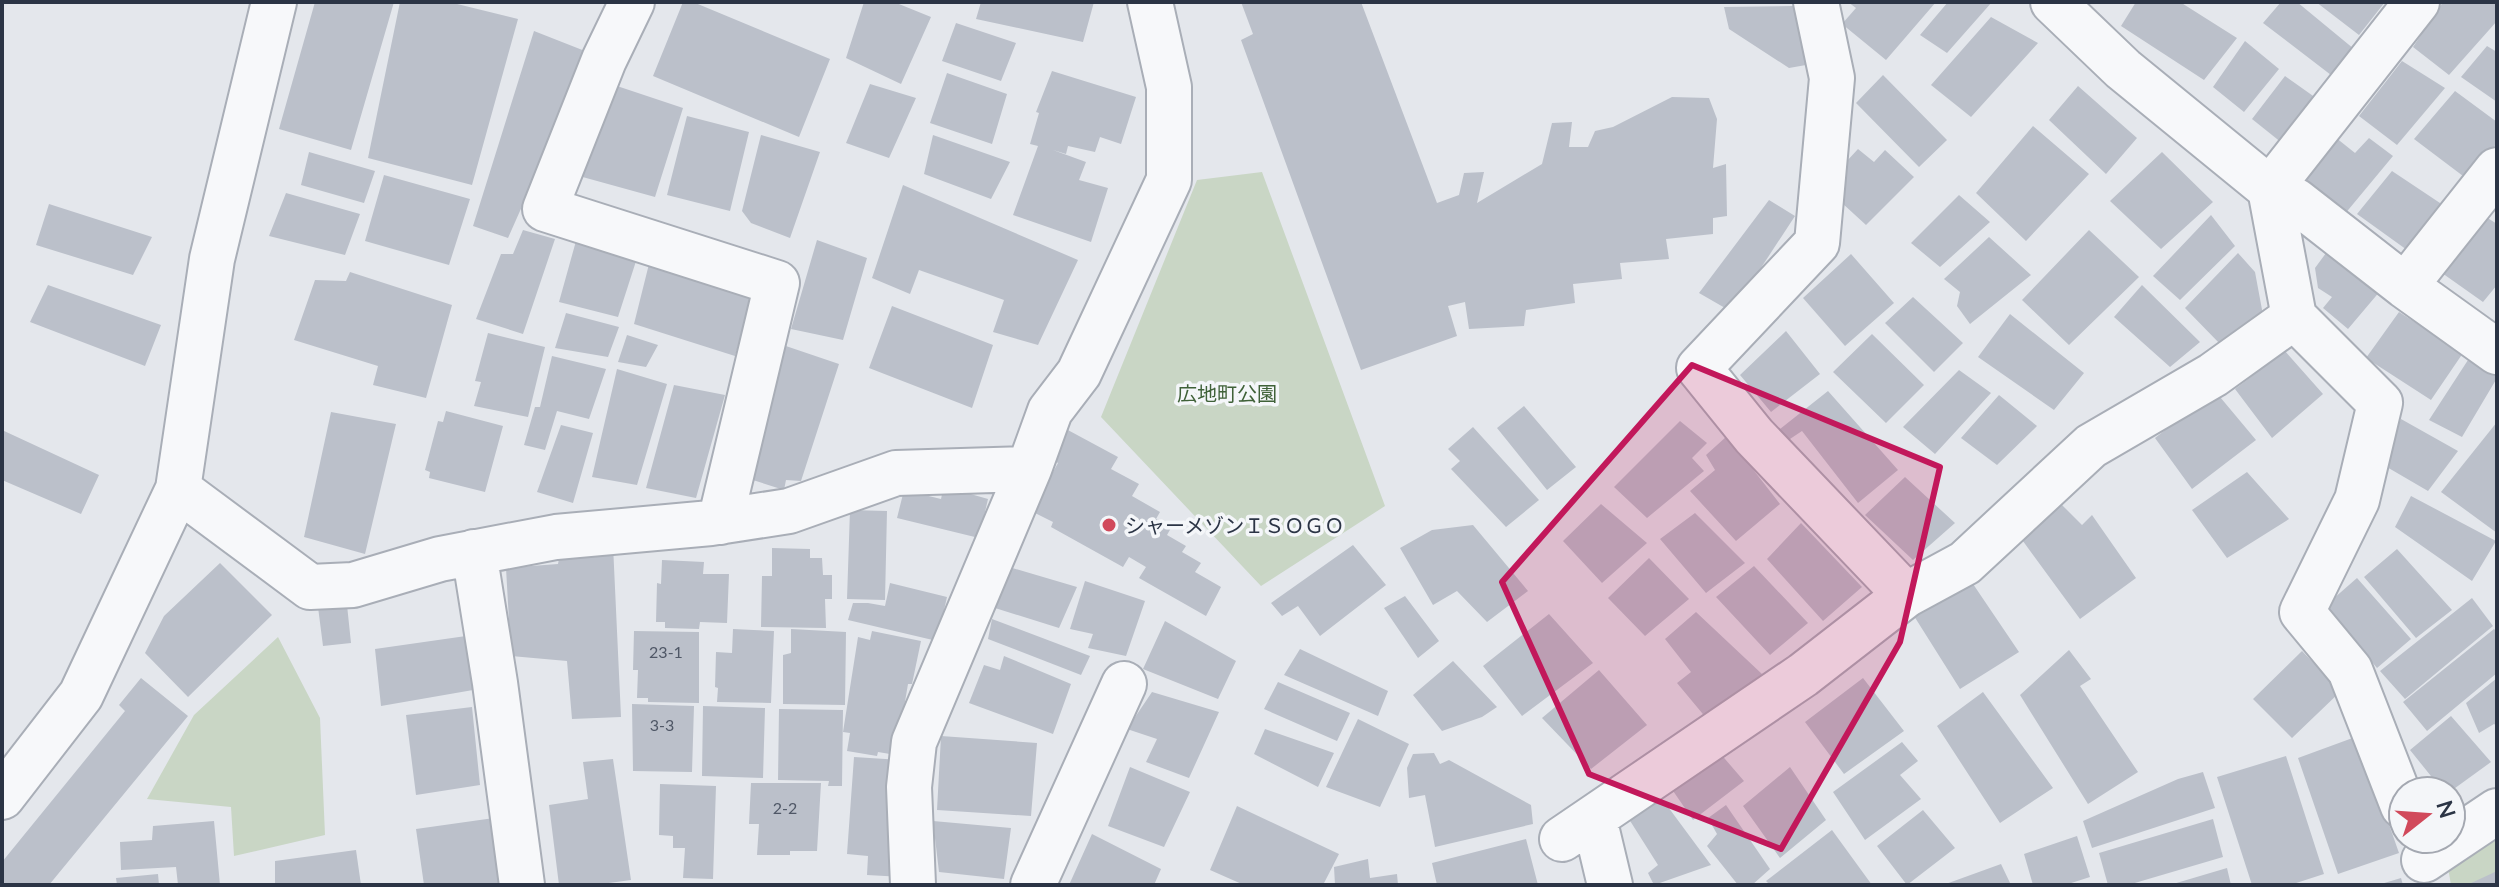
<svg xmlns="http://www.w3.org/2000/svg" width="2499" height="887" font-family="Lato,'Noto Sans JP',sans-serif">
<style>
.green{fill:#c9d6c5}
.building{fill:#bbc0ca}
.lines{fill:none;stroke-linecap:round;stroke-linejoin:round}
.minor-casing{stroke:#a9aeb7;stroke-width:48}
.minor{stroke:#f7f8fa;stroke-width:44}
.marked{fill:#c2185b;fill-opacity:0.2;stroke:#c2185b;stroke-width:6;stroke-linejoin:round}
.poi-dot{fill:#d1495b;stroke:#f4f6f9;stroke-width:3}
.labels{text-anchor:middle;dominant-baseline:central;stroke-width:7;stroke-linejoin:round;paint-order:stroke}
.number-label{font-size:16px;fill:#4f5766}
.park-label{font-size:20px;fill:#3f6138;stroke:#f4f6f9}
.poi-label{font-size:20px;fill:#2b3445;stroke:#f4f6f9;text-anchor:start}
</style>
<rect width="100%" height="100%" fill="#e4e7ec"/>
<path class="green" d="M1262,172L1385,506L1261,586L1101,417L1197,180Z
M278,637L320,718L325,835L234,856L231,807L147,799L194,715Z
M2497,826V885H2451L2447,862Z"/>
<path class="building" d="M315,2H394L351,150L279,129Z
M400,2H449L518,19L472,185L368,158Z
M683,2H693L830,59L799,137L653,76Z
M864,2H894L931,17L901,84L846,58Z
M981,2H1094L1083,42L976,19Z
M1241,2H1361L1437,203L1459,195L1464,173L1484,172L1477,203L1542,164L1552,123L1572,122L1569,147H1588L1595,131L1613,127L1672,97L1709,98L1717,119L1713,168L1726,164L1727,216L1713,218V234L1666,239L1669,259L1620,263L1622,279L1573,284L1575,303L1526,310L1524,326L1469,329L1465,302L1448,306L1457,336L1361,370L1241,40L1253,34Z
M1848,2H1936L1886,60L1842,24L1856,8Z
M1948,2H1992L1947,53L1920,35Z
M2136,2H2180L2237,38L2204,80L2121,26Z
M2281,2H2297L2354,49L2331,75L2263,23Z
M2316,2H2385L2359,35Z
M2443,2H2497V21L2449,75L2413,47Z
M1794,6L1806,65L1789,68L1729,29L1724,7Z
M1991,17L2038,43L1971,117L1931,85Z
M956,23L1016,43L1001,81L942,61Z
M534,31L590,53L508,238L473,226Z
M2245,41L2279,69L2244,112L2213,87Z
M2487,46L2497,52V102L2461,77Z
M2402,61L2445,88L2397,145L2359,116Z
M1052,71L1136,97L1121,144L1100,137L1095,152L1068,146L1066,154L1053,150L1086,162L1079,180L1108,188L1091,242L1013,215L1038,146L1030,144L1039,113L1036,112Z
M947,73L1007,94L992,144L930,123Z
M1883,75L1947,140L1919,167L1856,103Z
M2285,76L2316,98L2282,143L2252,119Z
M611,84L683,108L655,197L579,176Z
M870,84L916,98L889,158L846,143Z
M2078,86L2137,138L2106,174L2049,120Z
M2455,91L2497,122V143L2467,179L2414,139Z
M687,116L749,132L730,211L667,195Z
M2033,126L2089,174L2026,241L1976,193Z
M761,135L820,152L790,238L751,223L742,211Z
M933,135L1010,162L991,199L924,174Z
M2335,137L2355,153L2369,138L2393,156L2344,215L2304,183Z
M1858,149L1874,162L1885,150L1914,177L1866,225L1842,203L1834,175Z
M309,152L375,171L364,203L301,185Z
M2162,152L2213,202L2161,249L2110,201Z
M2392,171L2449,209L2414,255L2357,214Z
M384,175L470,199L449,265L365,241Z
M903,185L1078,260L1038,345L993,332L1004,300L919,270L910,294L872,278Z
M286,193L360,214L345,255L269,236Z
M1959,195L1990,222L1940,267L1911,243Z
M1769,200L1795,216L1732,312L1699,293Z
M49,204L152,237L133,275L36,245Z
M2211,215L2235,246L2180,300L2153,276Z
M2486,217L2497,224V285L2483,302L2442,273Z
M523,230L555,239L523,334L476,319L501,254H513Z
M2089,230L2139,277L2069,345L2022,300Z
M1989,237L2031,275L1970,324L1957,306L1960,292L1944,279Z
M817,240L867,258L843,340L791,329Z
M576,241L638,255L618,317L559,302Z
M2329,249L2381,290L2348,329L2323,308L2332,297L2318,288L2315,268Z
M2238,253L2255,272L2263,315L2221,345L2185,308Z
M1851,254L1894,303L1845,346L1803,298Z
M651,256L756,284L735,356L634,324Z
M350,272L452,305L426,398L373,385L378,366L294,340L315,280L346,281Z
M48,285L161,325L145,366L30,322Z
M2142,285L2200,342L2170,367L2114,317Z
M1913,297L1963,343L1934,372L1885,323Z
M892,306L993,345L972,408L869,368Z
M2399,312L2463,353L2431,400L2366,358Z
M566,313L619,327L608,357L555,348Z
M2010,314L2084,373L2054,410L1978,357Z
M1786,331L1820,374L1771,412L1740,375Z
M488,333L545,347L528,417L474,406L481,382L475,381Z
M1872,334L1924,385L1886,423L1833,372Z
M627,335L658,345L646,367L618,362Z
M777,343L839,364L801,481L786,480L784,490L737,475Z
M2285,351L2323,394L2272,438L2235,389Z
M552,356L606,369L589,419L557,411L545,450L524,445L535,407H540Z
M2468,360L2497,374V378L2462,437L2429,420Z
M617,369L667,384L637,485L592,477Z
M1959,370L1991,393L1935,454L1903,427Z
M674,385L725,395L696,498L646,488Z
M1828,391L1898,470L1858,503L1802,431L1787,441L1780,429Z
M2215,391L2256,440L2192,489L2155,438Z
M1999,395L2037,426L1997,465L1961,438Z
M1524,406L1576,467L1547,490L1497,428Z
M446,411L503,426L485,492L429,478L430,472L425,470L438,421L443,422Z
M331,412L396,424L365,554L304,537Z
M2401,419L2458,451L2428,491L2380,463Z
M1680,421L1707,443L1692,458L1704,471L1647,518L1614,487Z
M2497,422V533L2441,492Z
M561,425L593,433L573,503L537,492Z
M1473,427L1539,500L1506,527L1451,469L1460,461L1448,449Z
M1066,429L1118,457L1111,469L1139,484L1132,496L1160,512L1156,519L1171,528L1167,535L1186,546L1182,552L1201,563L1195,572L1221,587L1206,616L1139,578L1146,567L1129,557L1123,567L1051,527L1053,522L1031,511L1058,463L1050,458Z
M2,430L99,475L81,514L2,480Z
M1727,436L1780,504L1736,541L1690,491L1715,470L1706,455Z
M2247,472L2289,519L2227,558L2192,510Z
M1905,477L1955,523L1913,560L1865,515Z
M904,490L941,499L943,490L967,491V493L988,499L979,538L897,518Z
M2411,496L2496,541L2472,581L2395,527Z
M1601,504L1647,543L1602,583L1563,541Z
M2062,505L2082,525L2092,515L2136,578L2080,619L2020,537Z
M850,510L887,511L885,600L847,599Z
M1695,513L1745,563L1706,593L1660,539Z
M1801,523L1862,587L1823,621L1767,559Z
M1473,525L1528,591L1487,622L1457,591L1433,605L1400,548L1432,530Z
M613,545L621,717L572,719L567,661L511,656L506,568L558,564L561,548Z
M1353,545L1386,585L1320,636L1298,606L1282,616L1271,603Z
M772,548L810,549V558H822L823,575H832V599H825L826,628L761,627L762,576H772Z
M2397,549L2452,610L2416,638L2364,577Z
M1649,558L1689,599L1645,636L1608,598Z
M662,560L704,562L703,574H729L727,623L700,622L699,629L665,628V622H656L657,583L661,584Z
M220,563L272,615L188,697L145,653L164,616Z
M1754,566L1808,623L1770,655L1716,597Z
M1009,567L1077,587L1059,628L995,608Z
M2357,578L2411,639L2377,668L2325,606Z
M1085,581L1145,601L1126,656L1088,648L1093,634L1070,629Z
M1971,581L2019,652L1960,689L1914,616Z
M890,583L947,597L937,641L848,620L853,603H868L885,606Z
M1405,596L1439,641L1418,658L1384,608Z
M2472,598L2493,626L2405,699L2380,671Z
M347,605L351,643L323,646L318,607Z
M1696,612L1762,674L1707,719L1677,683L1691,672L1665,639Z
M1549,614L1593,663L1522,716L1483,666Z
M992,619L1090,656L1081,675L988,639Z
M1165,621L1236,661L1218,699L1143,669Z
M733,629L774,631L771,703L717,702L718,688L715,687L716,652L732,653Z
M791,629L846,632L845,705L783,704V655L791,653Z
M2494,629L2497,632V673L2427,731L2403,702Z
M634,631L699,632V703L648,702V698H637L638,670H633Z
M872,631L921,641L912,684H908L896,755L878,752L877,756L847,751L850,733L843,732L858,637L870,640Z
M466,636L473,690L381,706L375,649Z
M1300,649L1388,691L1378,716L1284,675Z
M2069,650L2091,679L2080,686L2138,772L2088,804L2020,695Z
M2302,651L2341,691L2292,738L2253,699Z
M1004,656L1071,684L1053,734L969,703L984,665L1000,670Z
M1453,661L1497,707L1482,717L1442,731L1413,695Z
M1599,670L1647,725L1591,769L1542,718Z
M141,678L188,716L49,885H2V862L125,711L119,705Z
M1863,678L1904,731L1844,774L1805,722Z
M2497,678V726L2494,724L2479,733L2466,703Z
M1278,682L1350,713L1337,741L1264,709Z
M1152,692L1219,712L1189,778L1146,762L1157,739L1127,729Z
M1983,692L2053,788L2000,823L1937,726Z
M632,704L694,706L692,772L633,771Z
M703,706L765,708L763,778L702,776Z
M472,707L480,785L416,795L406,715Z
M779,709L843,710L842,786H828L829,781L778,780Z
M2451,716L2491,762L2451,791H2443L2410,750Z
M1358,719L1409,744L1380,807L1326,787Z
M1265,729L1334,753L1318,787L1254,754Z
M941,736L1037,743L1031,816L937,810Z
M2358,736L2399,853L2338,874L2298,758Z
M1902,742L1918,761L1900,775L1921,799L1865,840L1833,792Z
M1719,752L1744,781L1693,820L1669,785Z
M1434,753L1440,764L1449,760L1531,805L1533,824L1435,847L1425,795L1409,798L1407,768L1413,754Z
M2286,756L2324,874L2290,885H2252L2217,777Z
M854,757L901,760L903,877L867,875L868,856L847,854Z
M613,759L631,880L594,885H559L549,805L588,799L583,762Z
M1130,767L1190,792L1164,847L1108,826Z
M1790,767L1826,820L1780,858L1743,806Z
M2203,772L2215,808L2092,848L2083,821L2178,779Z
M751,783H821L817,851H790V855H757L759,824H749Z
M660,784L716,786L713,879L683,878L685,848H673V836L659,835Z
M1657,792L1711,865L1654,885L1648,873L1658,865L1627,816Z
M1726,805L1770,869L1752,885H1738L1707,846L1717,834L1708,818Z
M1237,806L1339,854L1323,885H1244L1210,870Z
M1923,810L1955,848L1907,885L1877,846Z
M494,818L505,885H424L416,829Z
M2213,819L2223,857L2128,885H2108L2099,853Z
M214,821L220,885H178L176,867L121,870L120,842L152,840L153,826Z
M933,821L1011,828L1004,879L939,872Z
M1832,830L1872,885H1770L1766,881Z
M1092,834L1161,869L1154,885H1069Z
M2077,836L2090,877L2065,885H2033L2024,854Z
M1526,839L1538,885H1437L1432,863Z
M356,850L361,885H275V861Z
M1368,859L1370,878L1397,874L1398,885H1335L1334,867Z
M2001,864L2011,885H1943Z
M2227,868L2231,885H2173V884Z
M2497,871V885H2467Z
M158,874L159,885H117L116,878Z
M2401,878L2403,885H2381V884Z"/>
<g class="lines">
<defs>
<path id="minor" d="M632,2L604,60L545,209L777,283L720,522
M1816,2L1832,78L1817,243L1699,368L1754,436L1906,595
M2053,2L2123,69L2270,189L2294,317L2380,403L2357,500L2302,612L2350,670L2403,806
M2417,2L2270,189L2296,201L2405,286L2497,352
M2405,286L2497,170
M178,489L310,587L353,585L440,559L556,537L711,523L789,511L896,473L1029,469
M474,552L495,683L522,885
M2,797L81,695L178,489L212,259L274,2
M1594,818L1610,885
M1562,839L1803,675L1906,595L1965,563L2091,446L2213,375L2294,317
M2424,860L2497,811
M913,885L909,787L914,742L1029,469L1050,411L1079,373L1169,180V87L1150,2
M1033,885L1124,684"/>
</defs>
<use href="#minor" class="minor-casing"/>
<use href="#minor" class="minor"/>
</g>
<path class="marked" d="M1692,365L1940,467L1900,642L1781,849L1589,774L1502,582Z"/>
<circle class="poi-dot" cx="1109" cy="525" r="8"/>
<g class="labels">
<g class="number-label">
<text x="666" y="651">23-1</text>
<text x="662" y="724">3-3</text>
<text x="785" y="807">2-2</text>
</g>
<g class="park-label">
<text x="1227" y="393">広地町公園</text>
</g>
<g class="poi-label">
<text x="1125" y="525">シャーメゾンＩＳＯＧＯ</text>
</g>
</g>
<rect width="2499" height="887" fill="none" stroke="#2b3445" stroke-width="8"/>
<g transform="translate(2427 815) rotate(73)"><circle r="38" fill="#f4f6f9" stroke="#a4a8b1" stroke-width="2"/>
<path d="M0-6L14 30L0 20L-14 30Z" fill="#d1495b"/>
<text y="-12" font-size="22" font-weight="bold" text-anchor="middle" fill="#2b3445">N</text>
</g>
</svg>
